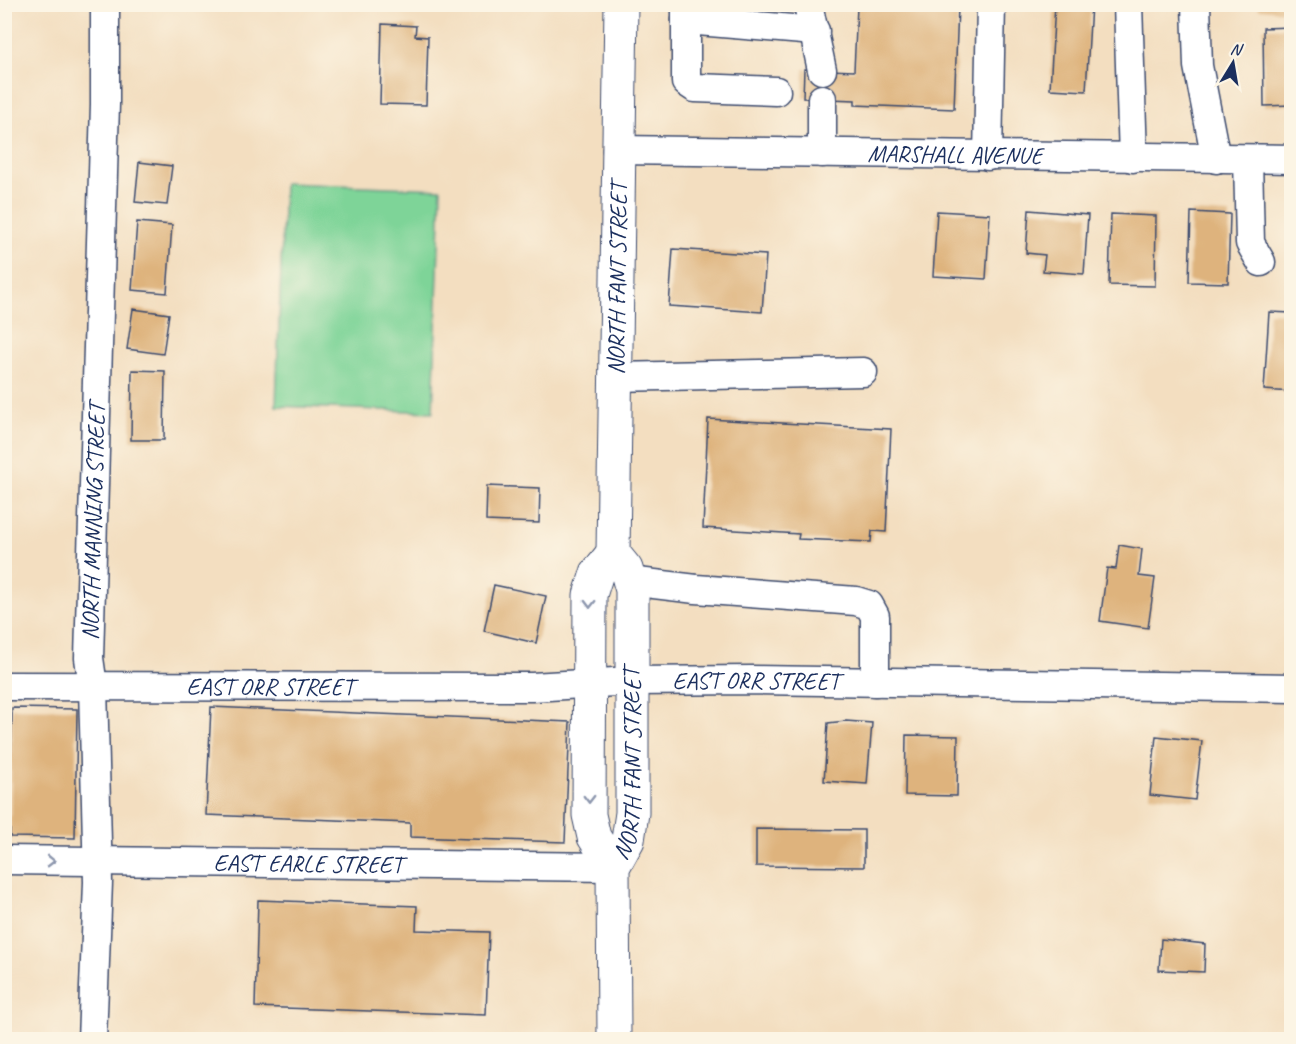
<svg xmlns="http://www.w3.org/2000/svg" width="1296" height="1044" font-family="Caveat,sans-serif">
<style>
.green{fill:#7ed498;stroke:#4c827b;stroke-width:1.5}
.building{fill:#deb37d}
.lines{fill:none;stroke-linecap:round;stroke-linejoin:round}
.minor-casing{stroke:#3b496d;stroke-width:31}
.major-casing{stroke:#3b496d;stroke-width:35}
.minor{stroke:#fff;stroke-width:28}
.major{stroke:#fff;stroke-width:33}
.oneway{stroke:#8d97ae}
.labels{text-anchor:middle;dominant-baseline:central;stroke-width:6;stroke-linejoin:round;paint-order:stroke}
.street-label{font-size:24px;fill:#1b2f5e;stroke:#fcf5e5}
</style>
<rect width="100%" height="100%" fill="#fcf5e5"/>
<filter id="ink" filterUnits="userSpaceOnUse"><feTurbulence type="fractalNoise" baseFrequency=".0167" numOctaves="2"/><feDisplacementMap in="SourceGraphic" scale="12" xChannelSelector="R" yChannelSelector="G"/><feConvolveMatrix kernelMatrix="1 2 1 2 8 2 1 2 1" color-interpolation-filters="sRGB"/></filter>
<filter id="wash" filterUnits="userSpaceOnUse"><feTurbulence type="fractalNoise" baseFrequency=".008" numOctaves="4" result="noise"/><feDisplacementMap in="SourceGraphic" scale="24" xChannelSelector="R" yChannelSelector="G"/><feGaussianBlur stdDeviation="1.35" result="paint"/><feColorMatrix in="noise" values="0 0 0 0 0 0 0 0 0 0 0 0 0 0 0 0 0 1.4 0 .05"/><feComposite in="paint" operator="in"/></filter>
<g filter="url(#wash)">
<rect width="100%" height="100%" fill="#f3dec0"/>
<path class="green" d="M284,183L441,189L433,412L276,406Z"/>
<g id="blocks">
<path class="building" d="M838,4L958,7L954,109L855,105V100L803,98L804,69L854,71L857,7Z
M1055,4H1091L1086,91L1050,89Z
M1258,4H1292V12L1258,9Z
M382,24L416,26L415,36L428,37L426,105L380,104Z
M1292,27V105L1264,106L1263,28Z
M139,162L172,166L167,205L135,202Z
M1029,210L1088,215L1084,274L1043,271L1045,255L1026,253Z
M937,211L990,214L986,279L933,276Z
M1191,212L1230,214L1228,283L1189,282Z
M1111,214L1156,216L1155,286L1109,285Z
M137,222L172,225L167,293L132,290Z
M673,249L766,255L762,312L669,306Z
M133,309L169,314L163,354L127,349Z
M1269,312L1292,313V392L1264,390Z
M132,370L165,371L164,440H131Z
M708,419L891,429L886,532L872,531L871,542L798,539L799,534L703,528Z
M487,486L540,488L539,523L486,521Z
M1119,545L1142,549L1139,576L1155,578L1148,628L1100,621L1107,568L1116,569Z
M494,585L546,596L536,643L484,631Z
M211,707L570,722L565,842L410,837V823L206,815Z
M12,708L77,709L75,838L10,837Z
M846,721L872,723L867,784L824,781L828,723Z
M906,735L958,736L957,796L905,795Z
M1156,736L1202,741L1195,800L1150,795Z
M756,829L864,830V867L756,866Z
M258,900L417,906L416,930L489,932L486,1015L255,1007Z
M1161,939L1205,944L1204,972L1159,970Z"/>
</g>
</g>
<g filter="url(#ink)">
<use href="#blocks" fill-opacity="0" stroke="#3b496d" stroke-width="1.5"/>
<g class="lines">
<defs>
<g id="minor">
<path d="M686,4V82L695,88L776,91"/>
<path d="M808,4L822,70"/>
<path d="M1128,4L1133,158"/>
<path d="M1196,4L1198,66L1216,159"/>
<path d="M686,20L815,31"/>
<path d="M822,99V153"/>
<path id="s1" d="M617,150L1292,159"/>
<path d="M988,156L991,4"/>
<path d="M1248,159L1250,243L1261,262"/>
<path d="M615,377L863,372"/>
<path d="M629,581L696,589L856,601L869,605L875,616V682"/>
<path id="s2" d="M4,686L532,687L631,681L752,680L1292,688"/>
<path id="s3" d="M4,860L613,867"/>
<path id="s4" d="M92,1040L98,882L93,686L89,658L105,104V4"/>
</g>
<g id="major">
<path d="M613,867L594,837L589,815L590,595L597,573L613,553"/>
<path id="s5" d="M614,1040L613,867L628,840L632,813V590L626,569L613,553L621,4"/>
</g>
</defs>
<use href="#minor" class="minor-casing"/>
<use href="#major" class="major-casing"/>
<use href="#minor" class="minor"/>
<use href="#major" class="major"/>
</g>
<defs><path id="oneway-chevron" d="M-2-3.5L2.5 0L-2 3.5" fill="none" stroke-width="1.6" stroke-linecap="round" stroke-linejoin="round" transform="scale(1.5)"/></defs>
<g class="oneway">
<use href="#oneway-chevron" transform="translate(590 604) rotate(91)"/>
<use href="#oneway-chevron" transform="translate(589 799) rotate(90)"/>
<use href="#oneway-chevron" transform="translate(51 861) rotate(1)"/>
</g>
</g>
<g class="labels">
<g class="street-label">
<text stroke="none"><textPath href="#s1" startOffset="338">MARSHALL AVENUE</textPath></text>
<text stroke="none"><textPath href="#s5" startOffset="771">NORTH FANT STREET</textPath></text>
<text stroke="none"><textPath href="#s4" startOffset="519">NORTH MANNING STREET</textPath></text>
<text stroke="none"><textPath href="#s2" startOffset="752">EAST ORR STREET</textPath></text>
<text stroke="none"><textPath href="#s2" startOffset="266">EAST ORR STREET</textPath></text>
<text stroke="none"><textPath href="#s5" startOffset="280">NORTH FANT STREET</textPath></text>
<text stroke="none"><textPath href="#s3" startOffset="304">EAST EARLE STREET</textPath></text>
</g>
</g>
<rect width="1296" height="1044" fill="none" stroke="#fcf5e5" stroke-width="24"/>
<g transform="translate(1233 63) rotate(11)" stroke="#fcf5e5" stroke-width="4.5" paint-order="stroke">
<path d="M0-4.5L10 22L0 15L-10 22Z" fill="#1b2f5e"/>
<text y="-9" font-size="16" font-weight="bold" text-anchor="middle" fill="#1b2f5e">N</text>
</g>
</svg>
